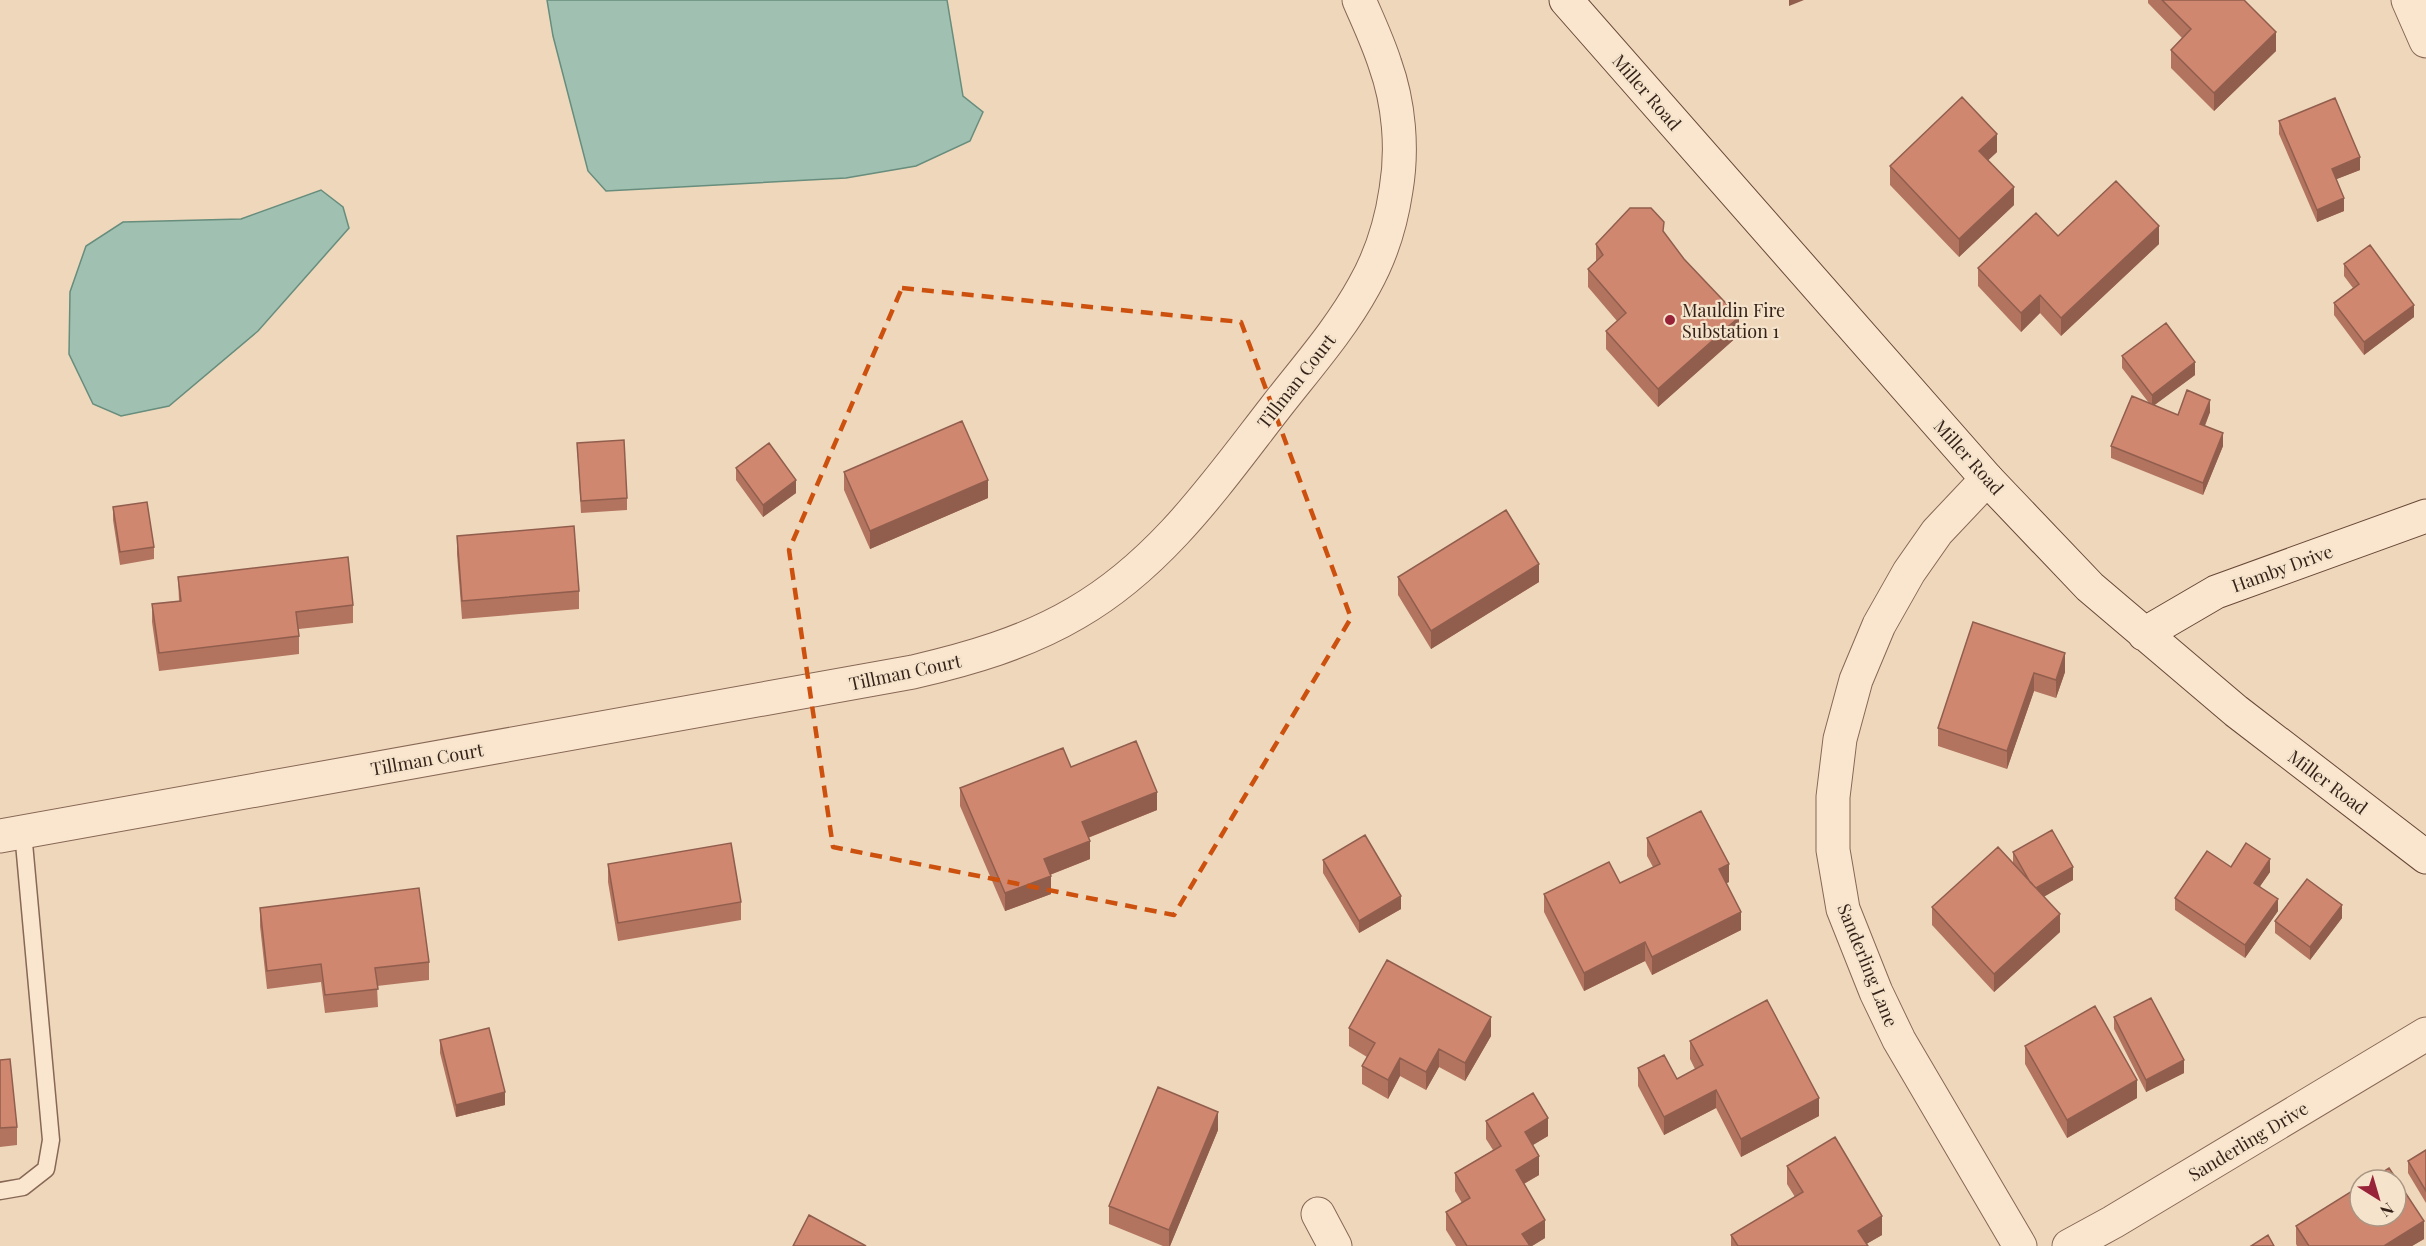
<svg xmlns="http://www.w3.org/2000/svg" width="2426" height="1246" font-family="'Playfair Display',serif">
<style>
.water{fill:#a0c0b1;stroke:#678d7d;stroke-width:1.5}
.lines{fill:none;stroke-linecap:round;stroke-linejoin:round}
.lane-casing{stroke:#876755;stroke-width:19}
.street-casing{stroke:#876755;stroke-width:35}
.secondary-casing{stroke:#684838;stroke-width:35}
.lane{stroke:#fae6ce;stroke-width:16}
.street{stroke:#fae6ce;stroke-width:33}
.secondary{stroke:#fae6ce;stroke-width:33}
.wall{fill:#b2745f}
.shaded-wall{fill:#915e4e}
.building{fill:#cf876f;stroke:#915e4e;stroke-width:1.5}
.marked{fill:none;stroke:#cd510e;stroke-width:4.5;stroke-dasharray:12 8;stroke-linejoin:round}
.poi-dot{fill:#982237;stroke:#f6e3cb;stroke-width:2}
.labels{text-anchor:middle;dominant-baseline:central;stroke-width:4.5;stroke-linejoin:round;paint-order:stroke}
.street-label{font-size:18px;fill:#35231a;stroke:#f6e3cb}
.poi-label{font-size:18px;fill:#35231a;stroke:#f6e3cb;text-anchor:start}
</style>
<rect width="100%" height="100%" fill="#efd7bb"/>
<path class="water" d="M547,0H947L963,96L983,112L970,141L916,166L846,178L606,191L588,171L553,36Z
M321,190L343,207L349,228L258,331L169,406L121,416L93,404L69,354L70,292L86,246L123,222L241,219Z"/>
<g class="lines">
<defs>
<path id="lane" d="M0,1191L23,1187L46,1169L51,1140L23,832"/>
<path id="street" d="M2408,0L2426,41
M1987,479L1937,532L1909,572L1879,625L1856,680L1840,739L1833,797V850L1843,909L1876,992L1899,1040L2020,1246
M0,836L913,672C969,659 1025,643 1076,613C1161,564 1216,484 1275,408C1306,368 1340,330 1364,286C1381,256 1391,224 1396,190C1403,149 1399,103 1385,64C1378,42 1368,21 1359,0
M1318,1214L1335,1246
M2069,1246L2113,1222L2426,1034"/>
<path id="secondary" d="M1566,0L1987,479L2090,587L2236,711L2426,857
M2144,634L2216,592L2426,516"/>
</defs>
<use href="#lane" class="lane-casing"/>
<use href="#street" class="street-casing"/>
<use href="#secondary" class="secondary-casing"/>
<use href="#lane" class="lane"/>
<use href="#street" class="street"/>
<use href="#secondary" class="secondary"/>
</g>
<path class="wall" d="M2148,0H2244L2276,51L2214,111L2171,68V50L2182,38L2148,3Z
M2279,121L2360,170L2336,179L2344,211L2317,222L2279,134Z
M1997,152L1988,160L2014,205L1959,257L1890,185V166Z
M1664,233L1739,335L1658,407L1606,349V331L1617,321L1588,287V269L1596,261V244Z
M2058,236L2159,244L2061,336L2040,313L2021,332L1978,286V268Z
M2344,264L2414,317L2364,355L2334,315V303L2353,288L2344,276Z
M2122,356L2195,375L2154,405L2178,415L2210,412L2205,426L2223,446L2203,495L2111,458V446L2149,403L2122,368Z
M577,443L627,498V510L581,513Z
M736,468L796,493L763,517L736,480Z
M844,472L988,498L870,549L844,490Z
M113,507L154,547V559L120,565L113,520Z
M457,536L579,591V609L462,619L457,554Z
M178,577L353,605V623L299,629V654L159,671L152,622V604L179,601Z
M1398,577L1539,582L1431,649L1398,595Z
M1973,622L2065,672L2056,698L2034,691L2007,769L1938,746V728Z
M1071,767L1157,810L1088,838L1090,859L1050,875L1051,894L1005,911L960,806V788Z
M1647,838L1729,882L1726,883L1741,930L1652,975L1645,961L1584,991L1544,912V894L1620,883L1653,867L1647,856Z
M2013,852L2073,880L2044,896L2060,932L1994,992L1932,925V907L2013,863Z
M1323,860L1401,909L1359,933L1323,873Z
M608,864L741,902V920L618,941L608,882Z
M2231,867L2270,872L2260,886L2278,911L2245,958L2175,910V898Z
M260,908L429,962V980L377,986L378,1007L325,1013L321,982L267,989L260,926Z
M2342,918L2310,960L2275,933V921Z
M2114,1017L2184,1073L2146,1092L2114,1029Z
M1349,1028L1491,1036L1465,1081L1439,1067L1426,1090L1400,1076L1388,1099L1362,1084V1066L1367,1057L1349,1046Z
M440,1040L505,1105L456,1117L440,1053Z
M1690,1041L1819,1116L1741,1157L1716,1108L1664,1135L1638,1086V1068L1677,1079L1695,1069L1690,1059Z
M2025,1046L2137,1098L2067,1138L2025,1064Z
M0,1060L17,1127V1145L0,1147Z
M1486,1121L1548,1136L1532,1145L1539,1175L1524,1184L1545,1238L1532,1246H1456L1446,1230V1212L1462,1203L1455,1191V1173L1493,1150L1486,1139Z
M1218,1130L1170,1246H1163L1109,1224V1206Z
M2426,1150V1203L2408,1173V1161Z
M1787,1166L1882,1235L1866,1244L1868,1246H1731V1235L1795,1197L1787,1184Z
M2296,1226L2424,1239L2412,1246H2297L2296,1244Z"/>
<path class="shaded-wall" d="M1789,0H1804L1789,6Z
M2276,32V51L2214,111V93Z
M1997,134V152L1979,169V151Z
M2360,157V170L2332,181V169Z
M2014,187V205L1959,257V239Z
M2344,198V211L2317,222V210Z
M2159,226V244L2061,336V318Z
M2040,295V313L2021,332V313Z
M2414,305V317L2364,355V342Z
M1739,317V335L1658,407V389Z
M2195,362V375L2152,407V395Z
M2210,400V412L2200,437V424Z
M2223,433V446L2203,495V483Z
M796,480V493L763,517V505Z
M988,480V498L870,549V531Z
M1539,564V582L1431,649V631Z
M2065,653V672L2056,698V680Z
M2034,673V691L2007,769V751Z
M1157,792V810L1082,840V822Z
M1090,841V859L1044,877V859Z
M2270,859V872L2254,895V883Z
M1729,864V882L1719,887V869Z
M2073,867V880L2035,902V889Z
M1051,876V894L1005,911V893Z
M1401,896V909L1359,933V921Z
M2278,899V911L2245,958V945Z
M2342,905V918L2310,960V947Z
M1741,912V930L1652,975V957Z
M2060,914V932L1994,992V974Z
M1645,942V961L1584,991V973Z
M1491,1017V1036L1465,1081V1063Z
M1439,1049V1067L1426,1090V1072Z
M1400,1058V1076L1388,1099V1080Z
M2184,1060V1073L2146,1092V1080Z
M2137,1080V1098L2067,1138V1120Z
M1716,1090V1108L1664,1135V1117Z
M505,1092V1105L456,1117V1105Z
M1819,1098V1116L1741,1157V1139Z
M1218,1112V1130L1170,1246H1169V1230Z
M1548,1118V1136L1525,1150V1132Z
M1539,1156V1175L1516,1188V1170Z
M1882,1216V1235L1863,1246L1858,1231Z
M1545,1220V1238L1532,1246H1522V1234Z
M2424,1221V1239L2412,1246H2384Z"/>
<path class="building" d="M2162,0H2244L2276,32L2214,93L2171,50L2191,29Z
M1962,97L1997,134L1979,151L2014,187L1959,239L1890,166Z
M2335,98L2360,157L2332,169L2344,198L2317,210L2279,121Z
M2116,181L2159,226L2061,318L2040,295L2021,313L1978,268L2036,213L2058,236Z
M1630,208H1651L1664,222L1663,231L1684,259L1739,317L1658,389L1606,331L1626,313L1588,269L1603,255L1596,244Z
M2370,245L2414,305L2364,342L2334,303L2359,284L2344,264Z
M2166,323L2195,362L2152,395L2122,356Z
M2187,390L2210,400L2200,424L2223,433L2203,483L2111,446L2132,396L2178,415Z
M962,421L988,480L870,531L844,472Z
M624,440L627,498L581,501L577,443Z
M769,443L796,480L763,505L736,468Z
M147,502L154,547L120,552L113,507Z
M1506,510L1539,564L1431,631L1398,577Z
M574,526L579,591L462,601L457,536Z
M348,557L353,605L296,612L299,636L159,653L152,604L181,601L178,577Z
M1973,622L2065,653L2056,680L2034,673L2007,751L1938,728Z
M1136,741L1157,792L1082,822L1090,841L1044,859L1051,876L1005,893L960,788L1063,748L1071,767Z
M1701,811L1729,864L1719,869L1741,912L1652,957L1645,942L1584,973L1544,894L1609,862L1620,883L1660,864L1647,838Z
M2052,830L2073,867L2036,888L2030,882L2013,852Z
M1365,835L1401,896L1359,921L1323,860Z
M731,843L741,902L618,923L608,864Z
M2246,843L2270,859L2254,883L2278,899L2245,945L2175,898L2207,851L2231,867Z
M1998,847L2060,914L1994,974L1932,907Z
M2307,879L2342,905L2310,947L2275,921Z
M419,888L429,962L375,968L378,989L325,995L321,964L267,971L260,908Z
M1387,960L1491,1017L1465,1063L1439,1049L1426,1072L1400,1058L1388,1080L1362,1066L1375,1043L1349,1028Z
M2151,998L2184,1060L2146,1080L2114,1017Z
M1767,1000L1819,1098L1741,1139L1716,1090L1664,1117L1638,1068L1664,1055L1677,1079L1703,1065L1690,1041Z
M2095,1006L2137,1080L2067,1120L2025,1046Z
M489,1028L505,1092L456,1105L440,1040Z
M10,1059L17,1127L0,1128V1060Z
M1158,1087L1218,1112L1169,1230L1109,1206Z
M1533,1093L1548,1118L1525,1132L1539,1156L1516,1170L1545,1220L1522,1234L1530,1246H1467L1446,1212L1470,1198L1455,1173L1501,1146L1486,1121Z
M1835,1137L1882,1216L1858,1231L1868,1246H1738L1731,1235L1803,1192L1787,1166Z
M2426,1150V1191L2408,1161Z
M2389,1168L2424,1221L2384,1246H2309L2296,1226L2360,1186V1216H2396V1180H2370Z
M809,1215L866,1246H793Z
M2268,1235L2274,1246H2251Z"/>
<path class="marked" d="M902,288L1241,322L1351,618L1174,915L833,847L789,550Z"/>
<circle class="poi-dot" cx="1670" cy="320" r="6"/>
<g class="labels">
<g class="street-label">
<text transform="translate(1647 92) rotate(49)">Miller Road</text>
<text transform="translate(1296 381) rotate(-52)">Tillman Court</text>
<text transform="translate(1969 457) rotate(48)">Miller Road</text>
<text transform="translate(2282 568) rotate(-20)">Hamby Drive</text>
<text transform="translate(905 672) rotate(-12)">Tillman Court</text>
<text transform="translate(427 759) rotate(-10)">Tillman Court</text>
<text transform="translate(2328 782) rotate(37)">Miller Road</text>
<text transform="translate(1868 965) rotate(68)">Sanderling Lane</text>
<text transform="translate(2248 1141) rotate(-31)">Sanderling Drive</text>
</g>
<g class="poi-label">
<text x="1682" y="310">Mauldin Fire<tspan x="1682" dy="21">Substation 1</tspan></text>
</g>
</g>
<g transform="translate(2378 1198) rotate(143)"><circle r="28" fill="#f6e3cb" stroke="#a99684" stroke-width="1.5"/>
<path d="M0-4.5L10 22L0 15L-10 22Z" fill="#982237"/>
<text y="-9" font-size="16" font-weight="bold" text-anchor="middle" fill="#35231a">N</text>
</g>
</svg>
